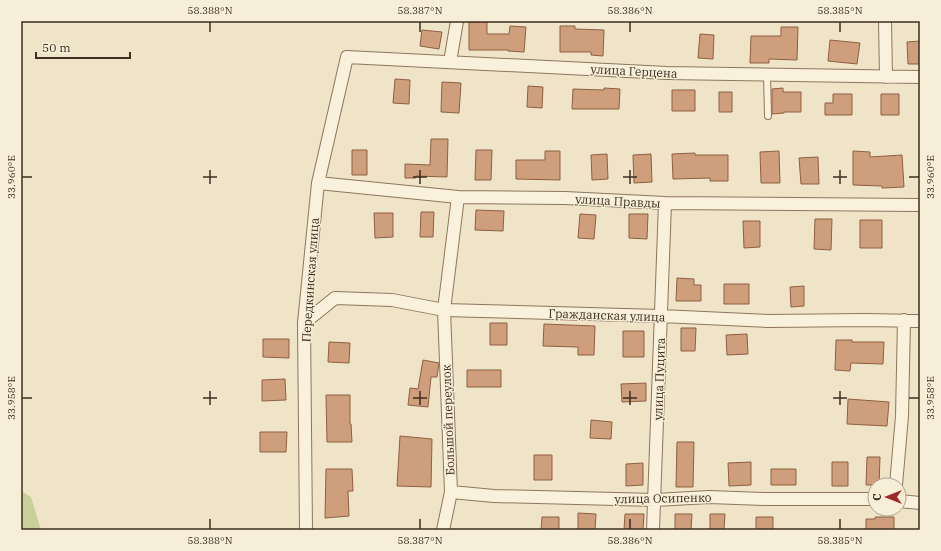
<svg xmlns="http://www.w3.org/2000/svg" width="941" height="551" font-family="'IBM Plex Serif',serif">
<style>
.green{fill:#c9cf9b}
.building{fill:#cf9f7d;stroke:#8d5f41}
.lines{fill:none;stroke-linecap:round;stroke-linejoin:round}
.service-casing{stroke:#8d765c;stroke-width:8}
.minor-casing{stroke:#8d765c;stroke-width:14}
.service{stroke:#faf1dc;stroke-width:6}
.minor{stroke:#faf1dc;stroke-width:12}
.ticks{fill:none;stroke:#3d2e20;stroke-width:1.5}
.labels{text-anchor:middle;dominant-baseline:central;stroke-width:3;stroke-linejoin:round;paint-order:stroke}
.street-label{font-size:12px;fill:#3d2e20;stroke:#f7eed8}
.neatline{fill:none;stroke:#3d2e20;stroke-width:1.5}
.ticks-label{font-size:10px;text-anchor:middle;fill:#3d2e20}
</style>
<rect width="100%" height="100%" fill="#f0e4c8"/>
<path class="green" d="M21,491L31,497L41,530H21Z"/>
<path class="building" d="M469,22H487V34H509L510,26L526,27L524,52L508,51V50H469Z
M560,26H575V29L604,30L603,56L591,55V52H560Z
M781,27H798L797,60L769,59V63H750L751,36H781Z
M422,30L442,32L439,49L420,46Z
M700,34L714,35L713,59L698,58Z
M830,40L860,43L857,64L828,61Z
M920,41V64H908L907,42Z
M395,79L410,80L409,104L393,103Z
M442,82L461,83L459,113L441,112Z
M528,86L543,87L542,108L527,107Z
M604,88L620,89L619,109H572L573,89L604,90Z
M783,88V92H801V112H784V113L772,114V89Z
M672,90H695V111H672Z
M719,92H732V112H719Z
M833,94H852V115H825V103H833Z
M881,94H899V115H881Z
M431,139H448L447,177L416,176V178H405V164L430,165Z
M352,150H367V175H352Z
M476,150H492L491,180H475Z
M545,151H560V180L516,179V160H545Z
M779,151L780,183H761L760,152Z
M853,151L870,152V157L902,155L904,187L882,188V186L853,185Z
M695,153V155H728V181H710V178L673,179L672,154Z
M607,154L608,179L592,180L591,155Z
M651,154L652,182L634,183L633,155Z
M818,157L819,184H801L799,158Z
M476,210L504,211L503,231L475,230Z
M421,212H434L433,237H420Z
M374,213H393V237L375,238Z
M580,214L596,215L594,239L578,238Z
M629,214H648L647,239L629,238Z
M815,219H832L831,250L814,249Z
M860,220H882V248H860Z
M743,221H760V247L744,248Z
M677,278L694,279V285H701V301H676Z
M724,284H749V304H724Z
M804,286V306L791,307L790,287Z
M490,323H507V345H490Z
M544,324L595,326L594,355H578V347L543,346Z
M681,328H696L695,351H681Z
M623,331H644V357H623Z
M747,334L748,354L727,355L726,335Z
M263,339H289V358L263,357Z
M836,340H852V342H884L883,364L851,363L850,371L835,370Z
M329,342L350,343L349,363L328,362Z
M423,360L439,363L437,377H431L428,407L408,405L410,388L418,389Z
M467,370H501V387H467Z
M285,379L286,400L262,401V380Z
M646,383V401L622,402L621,384Z
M326,395H350V424H351L352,442H327Z
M848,399L889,402L887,426L847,424Z
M591,420L612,422L611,439L590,438Z
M260,432H287L286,452H260Z
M400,436L432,439L431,487L397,486Z
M677,442H694L693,487H676Z
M534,455H552V480H534Z
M867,457H880L879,485H866Z
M751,462V485L729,486L728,463Z
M832,462H848V486H832Z
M643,463V485L626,486V464Z
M326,469H352L353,491H348L349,516L325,518Z
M771,469H796V485H771Z
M578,513L596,514L595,530H578Z
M625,514H644L643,530H624Z
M675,514H692L691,530H675Z
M710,514H725L724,530H710Z
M542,517H559V530H541Z
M756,517H773V530H756Z
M875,517H894V530H866V519H875Z"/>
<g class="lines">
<defs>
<path id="service" d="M767,75L768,116"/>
<path id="minor" d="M885,21L886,77
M450,62L457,21
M318,183L458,197L565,198L665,203L920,205
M304,323L335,298L392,300L444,310L661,316L768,321L866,320L920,321
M896,485L902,416L904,320
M451,492L494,496L655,500L709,497L765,499H875
M899,501L920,503
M306,530L304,323L318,183L347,57L667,73L920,77
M443,530L451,492L444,310L458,197
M653,530L665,203"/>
</defs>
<use href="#service" class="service-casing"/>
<use href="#minor" class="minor-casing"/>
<use href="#service" class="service"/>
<use href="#minor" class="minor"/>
</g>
<path class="ticks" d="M210,22V32M420,22V32M630,22V32M840,22V32M210,170V184M420,170V184M630,170V184M840,170V184M22,177H32M203,177H217M413,177H427M623,177H637M833,177H847M909,177H919M210,391V405M420,391V405M630,391V405M840,391V405M22,398H32M203,398H217M413,398H427M623,398H637M833,398H847M909,398H919M210,519V529M420,519V529M630,519V529M840,519V529"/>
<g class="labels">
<g class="street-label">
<text transform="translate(634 71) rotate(3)">улица Герцена</text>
<text transform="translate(618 201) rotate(3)">улица Правды</text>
<text transform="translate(310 280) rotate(-86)">Передкинская улица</text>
<text transform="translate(607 315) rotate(2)">Гражданская улица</text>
<text transform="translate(659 379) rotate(-88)">улица Пуцита</text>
<text transform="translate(448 420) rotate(-92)">Большой переулок</text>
<text transform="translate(663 498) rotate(-1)">улица Осипенко</text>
</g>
</g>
<rect width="941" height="551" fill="none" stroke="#f7eed8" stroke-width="44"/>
<g transform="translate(887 497) rotate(270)"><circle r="19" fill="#f7eed8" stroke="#ada18e"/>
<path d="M0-3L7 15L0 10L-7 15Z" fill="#9e2a2b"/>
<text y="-6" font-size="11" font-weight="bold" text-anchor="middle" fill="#3d2e20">С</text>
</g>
<path d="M36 52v6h94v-6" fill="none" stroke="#3d2e20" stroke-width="2"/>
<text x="42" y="52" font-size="12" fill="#3d2e20" stroke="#f7eed8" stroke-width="3" paint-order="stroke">50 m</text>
<rect x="22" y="22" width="897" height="507" class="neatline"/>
<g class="ticks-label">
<text x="210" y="14">58.388°N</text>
<text x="420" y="14">58.387°N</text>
<text x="630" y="14">58.386°N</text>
<text x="840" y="14">58.385°N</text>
<text transform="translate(930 177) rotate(-90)" y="4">33.960°E</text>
<text transform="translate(11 177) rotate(-90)" y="4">33.960°E</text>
<text transform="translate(930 398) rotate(-90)" y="4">33.958°E</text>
<text transform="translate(11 398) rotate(-90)" y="4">33.958°E</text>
<text x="210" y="544">58.388°N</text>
<text x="420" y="544">58.387°N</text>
<text x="630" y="544">58.386°N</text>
<text x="840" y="544">58.385°N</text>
</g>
</svg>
